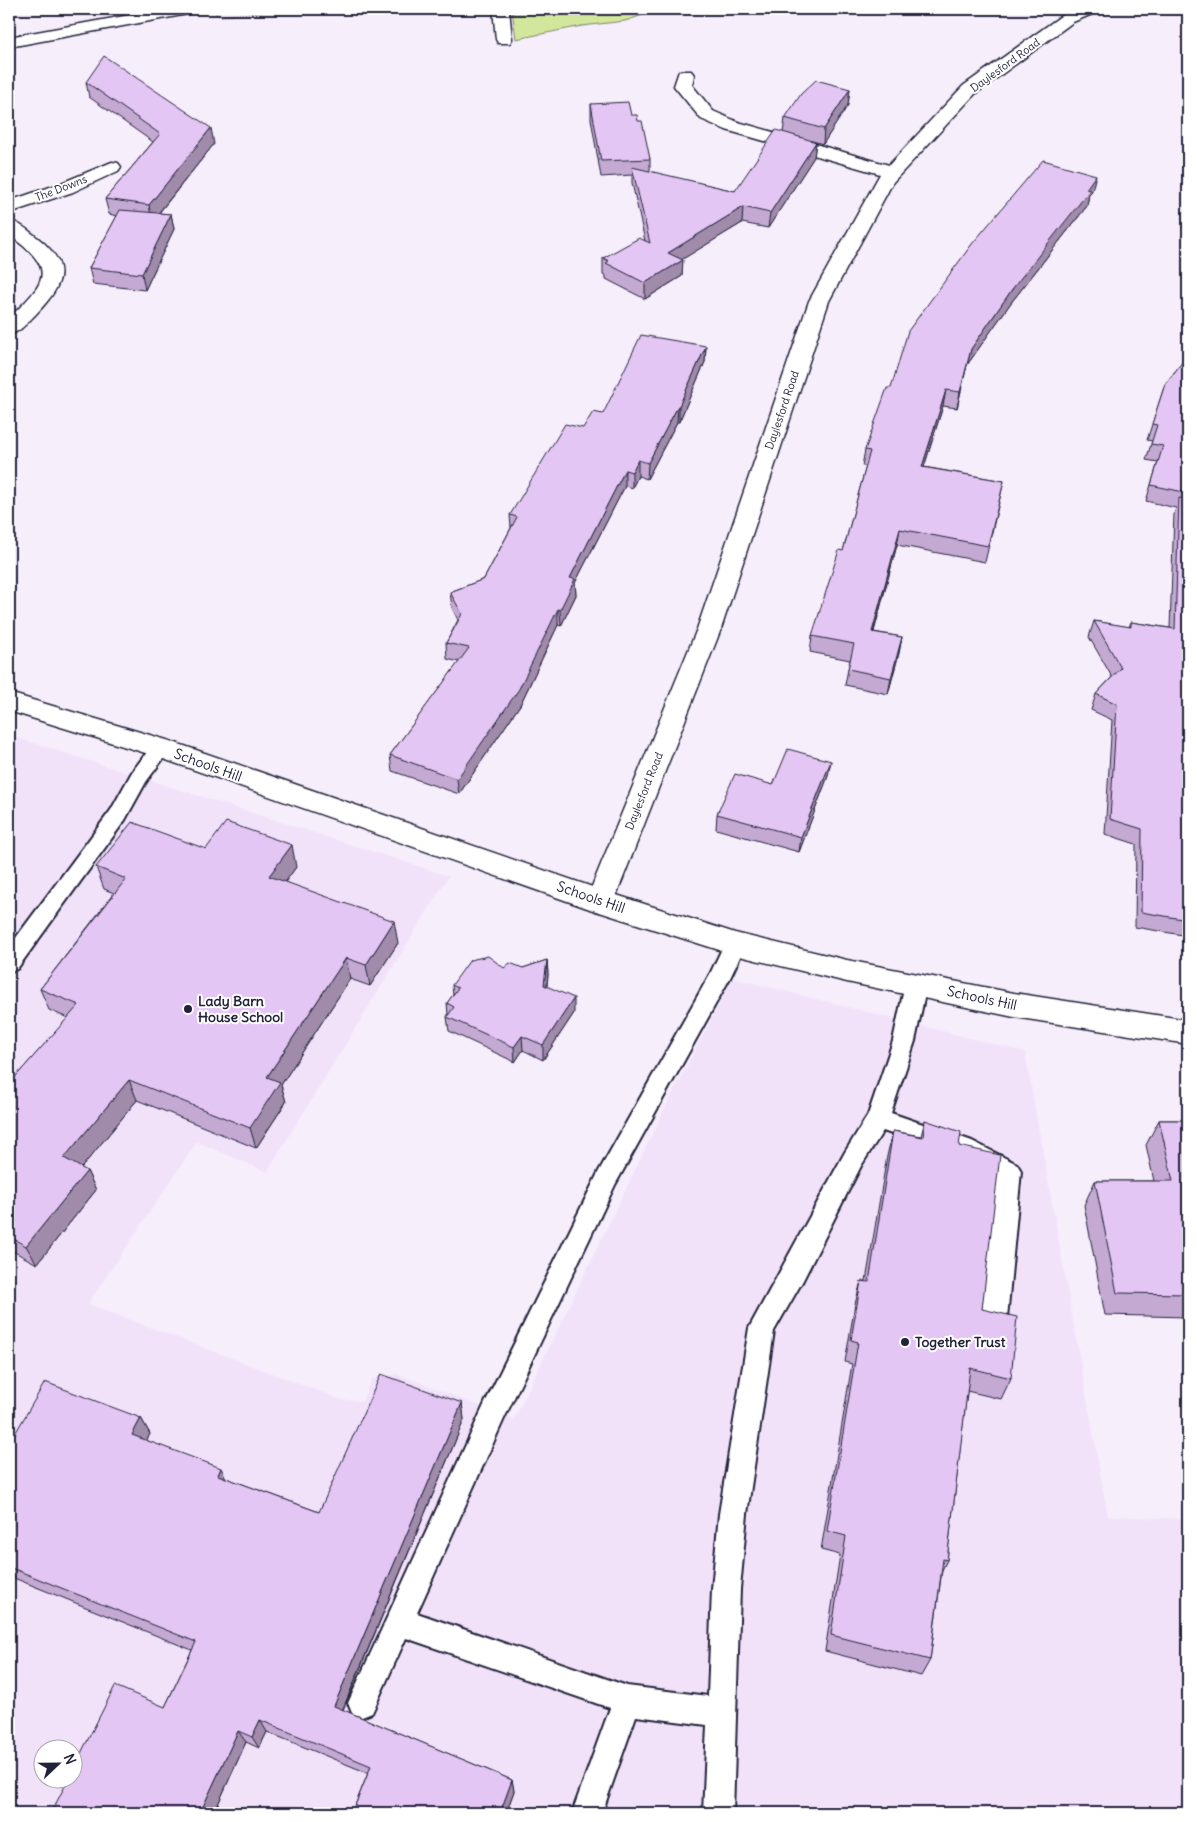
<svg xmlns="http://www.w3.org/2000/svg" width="1197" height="1822" font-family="Delius,sans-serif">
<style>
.built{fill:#f1e2fa;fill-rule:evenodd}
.green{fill:#d3e79c;stroke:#7a846c}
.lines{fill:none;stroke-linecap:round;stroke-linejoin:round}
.service-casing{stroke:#22223b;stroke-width:4}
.minor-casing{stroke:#22223b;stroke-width:3}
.tertiary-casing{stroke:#22223b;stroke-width:3}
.path{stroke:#22223b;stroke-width:2;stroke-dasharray:0.5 2.5;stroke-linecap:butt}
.service{fill:#fff;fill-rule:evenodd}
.minor{fill:#fff;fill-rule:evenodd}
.tertiary{fill:#fff;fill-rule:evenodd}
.wall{fill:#c4aad2;stroke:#22223b}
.shaded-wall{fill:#a08bab;stroke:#22223b}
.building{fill:#e4c6f4;stroke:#22223b}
.poi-dot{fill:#22223b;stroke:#fff;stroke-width:2}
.labels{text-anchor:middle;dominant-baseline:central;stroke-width:4;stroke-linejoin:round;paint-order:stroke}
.far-street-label{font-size:11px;fill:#22223b;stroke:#fff}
.street-label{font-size:14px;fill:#22223b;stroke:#fff}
.poi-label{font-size:14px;font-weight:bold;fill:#22223b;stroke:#fff;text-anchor:start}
</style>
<rect width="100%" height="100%" fill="#f7eefc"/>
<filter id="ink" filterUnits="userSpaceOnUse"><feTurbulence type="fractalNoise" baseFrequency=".02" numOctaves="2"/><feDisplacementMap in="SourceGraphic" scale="10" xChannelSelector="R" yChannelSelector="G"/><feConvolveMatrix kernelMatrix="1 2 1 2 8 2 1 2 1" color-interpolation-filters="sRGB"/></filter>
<g filter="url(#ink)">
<path class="built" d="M9,735L449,876L267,1172L197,1142L88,1304L343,1400L362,1401L372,1379L397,1374L514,1419L668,1102L733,978L1025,1052L1108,1516L1188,1519V1813H9ZM42,1750H72V1780H42Z"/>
<path class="green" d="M512,9H644L646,14L625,21L582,26L516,39Z"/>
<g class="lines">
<defs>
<path id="service" d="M161,741L168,743L171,748L146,782L125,820L17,969L9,972V947L111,810L132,772L154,743Z
M735,935L743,938L746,944L730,978L615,1185L503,1421L417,1613L627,1686L708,1696L712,1589L719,1514L749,1328L845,1152L868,1115L893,1041L905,984L908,978L916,975L924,978L927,984L915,1041L891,1113L972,1141L1017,1164L1021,1171L1007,1318L1003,1326L994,1330L985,1326L981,1318L997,1176L957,1156L883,1131L861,1166L802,1282L774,1331L747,1514L740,1589L733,1813H703L707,1725L636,1716L602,1813H572L610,1708L406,1638L372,1713L362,1717L352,1713L348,1703L485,1403L599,1171L710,974L727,938Z"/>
<path id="minor" d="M163,9H196L194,12L188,14L9,47V37Z
M493,9H509L512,39L510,43H498L496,39Z
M1078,9H1099L1097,12L1073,22L975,94L893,182L829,301L721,629L614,901L610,909L600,912L590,909L586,901L697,629L809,301L880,174L726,130L701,119L674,86L679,71H691L694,75L692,85L713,111L738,122L889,165L963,86L1061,16Z
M112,162L118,163L121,167L118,171L73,192L9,213V201L59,184Z
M9,220C20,223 29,231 38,238C73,266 63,286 36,314C28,322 20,332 9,335V318C48,281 57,269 9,235Z"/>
<path id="tertiary" d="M9,693L170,741L607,892L735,933L847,960L1014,993L1188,1020V1044L1014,1017L847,982L735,955L590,909L152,755L9,711Z"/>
</defs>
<use href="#service" class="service-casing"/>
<use href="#minor" class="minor-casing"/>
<use href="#tertiary" class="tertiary-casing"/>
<path class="path" d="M216,14L222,16L302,9"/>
<use href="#service" class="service"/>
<use href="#minor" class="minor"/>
<use href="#tertiary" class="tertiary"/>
</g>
<path class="wall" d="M86,82L214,144L159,213L171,214L174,229L145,290L93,284L89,268L117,216L109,214L105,199L153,142L89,97Z
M850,89L848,105L823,144L816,142L814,157L768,228L742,223L682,259V276L645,299L606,279V276L603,274V258L645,241L632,183V175L601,177L591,119V104L631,115L638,121L650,159V172L735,191L783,133L785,118Z
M1092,191L1089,194L1087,206L1010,304L967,365L957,408L943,406L924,467L1004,481L985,562L897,545L874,632L902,637L899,653L888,694L845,685L848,669L850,660L810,652L812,636L843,551L866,466H862L865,450L891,388Z
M706,346L705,362L679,422H677L647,479L638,476L632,488L625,486L575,583L576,595L561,626L558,625L520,705L459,794L392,771L390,755L459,662L447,659L446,643L458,620L452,608L450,592L484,579L511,528L510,515L583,428Z
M1188,355V936L1135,927L1136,844L1105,834L1112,720L1091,710L1096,694L1112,677L1089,637L1094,621L1129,627L1131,622L1170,628L1174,514L1176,508L1146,501L1158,462L1146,460L1152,441L1147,440L1165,384Z
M828,776L799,852L716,829L717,814L773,785Z
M206,849L296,867L285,882L398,943L370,986L350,979L281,1085L286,1102L256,1148L137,1100L81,1168L87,1171L96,1190L37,1264L9,1249V1084L68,1018L49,1010L40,989L114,893L104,889L96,867Z
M547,960L548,975L547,986L574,1013L543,1060L523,1050L515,1062L449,1031L447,1017L448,1015L447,1003L453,995L452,985L523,968Z
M925,1120L959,1146L982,1309L1011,1378L1001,1399L967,1391L947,1560L942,1570L930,1660L921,1676L825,1651L840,1555L821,1550L852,1364L845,1362L855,1304L861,1281H866L887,1156L893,1131L921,1136Z
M1159,1120H1188V1317L1105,1315L1084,1205L1095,1181H1154L1146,1145Z
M462,1403L464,1420L343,1710L512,1780L514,1791L506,1813H352L368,1773L267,1732L259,1748L246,1742L214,1813H51L165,1707L192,1650L9,1576V1444L141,1418L150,1434L146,1440L226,1478L319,1512Z"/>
<path class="shaded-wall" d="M850,89L848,105L823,144L824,129Z
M211,128L214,144L152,221L149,205Z
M816,142L814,157L768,228L770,213Z
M1096,175L1092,191L1089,194L1087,206L1010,304L967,365L957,408L960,392L971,349L1013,288Z
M743,207L742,223L668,268V253Z
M171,214L174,229L145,290L142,274Z
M683,260L682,276L645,299V283Z
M706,346L705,362L679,422V406Z
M946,390L943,406L919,483L922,467Z
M678,406L677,422L647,479L648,463Z
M638,460V476L632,488V472Z
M625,470V486L575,583L576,595L561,626L560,610L570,578Z
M900,529L897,545L869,648L872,632Z
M558,609V625L520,705L459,794L457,779Z
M902,637L899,653L888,694L891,678Z
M831,761L828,776L799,852L801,837Z
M292,845L296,867L274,898L269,876Z
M394,921L398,943L370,986L366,965Z
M346,958L350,979L281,1085L286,1102L256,1148L250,1128L267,1077Z
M547,960L548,975L545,1000L544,985Z
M574,998V1013L543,1060V1045Z
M522,1036L523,1050L515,1062L514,1047Z
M129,1080L137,1100L73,1178L64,1158Z
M87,1171L96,1190L37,1264L26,1246Z
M462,1403L464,1420L339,1718L334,1706Z
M141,1418L150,1434L141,1451L132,1435Z
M221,1468L229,1484L218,1475Z
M260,1720L267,1732L259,1748L252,1737Z
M238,1731L246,1742L214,1813H200Z
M512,1780L514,1791L506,1813H500Z"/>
<path class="building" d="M104,56L211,128L149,205L105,199L160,134L86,82Z
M816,80L850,89L824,129L785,118L801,94Z
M628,102L631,115H637L638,121H642L650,159L601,161L591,104Z
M776,130L816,142L770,213L743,207L668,253L683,260L645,283L606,263L609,261L603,258L639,238L650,243L632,167L735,191Z
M1043,160L1096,175L1086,189L1090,190L1013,288L971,349L960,392L946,390L922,467L1004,481L988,546L900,529L872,632L902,637L891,678L848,669L854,644L812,636L839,550L843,551L870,451L865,450L887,388H891L908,331L972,244Z
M120,210L171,214L142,274L89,268Z
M641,335L706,346L679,406H678L648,463L638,460L632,472L625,470L570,578L575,579L560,610L558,609L519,689L457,779L390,755L469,648L446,643L462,614L450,592L484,579L517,517L510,515L565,424L583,428L593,412L603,414Z
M1188,355V493L1151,485L1163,446L1151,444L1157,425L1152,424L1165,384Z
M1179,498L1188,499V920L1141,912L1142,829L1110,819L1117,704L1096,694L1121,668L1094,621L1131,627V622L1175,629Z
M788,749L831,761L801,837L717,814L735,774L773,785Z
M132,822L206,849L226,822L292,845L269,876L394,921L366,965L346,958L267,1077L280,1082L250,1128L129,1080L64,1158L87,1171L26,1246L9,1236V1084L79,1005L40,989L126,879L96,867Z
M488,956L504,968L510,963L523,968L547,960L544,985L574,998L543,1045L522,1036L514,1047L447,1017L454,1007L447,1003L458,988L452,985L470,960Z
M925,1120L961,1132L959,1146L1000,1155L982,1309L1017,1317L1011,1378L970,1368L947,1560L943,1559L930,1660L831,1635L846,1536L827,1531L858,1342L851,1340L861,1281L869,1282L893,1131L923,1137Z
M1159,1120H1188V1294L1117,1293L1095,1181H1173Z
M381,1374L462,1403L334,1706L512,1780L500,1813H352L371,1766L260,1720L252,1737L238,1731L200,1813H51L68,1780H72V1771L115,1686L165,1707L196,1642L9,1567V1444L45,1382L141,1418L132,1435L221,1468L218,1475L319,1512Z"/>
</g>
<g class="poi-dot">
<circle cx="188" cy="1009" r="5"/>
<circle cx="905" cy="1342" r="5"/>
</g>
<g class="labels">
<g class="far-street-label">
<text transform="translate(1005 65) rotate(-36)">Daylesford Road</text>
<text transform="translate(61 188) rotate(-21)">The Downs</text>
<text transform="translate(782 410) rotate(-71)">Daylesford Road</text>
<text transform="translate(644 791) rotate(-68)">Daylesford Road</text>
</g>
<g class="street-label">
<text transform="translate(208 765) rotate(20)">Schools Hill</text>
<text transform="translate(591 897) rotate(19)">Schools Hill</text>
<text transform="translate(982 998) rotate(12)">Schools Hill</text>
</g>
<g class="poi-label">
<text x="198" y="1001">Lady Barn<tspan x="198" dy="16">House School</tspan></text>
<text x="915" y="1342">Together Trust</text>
</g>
</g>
<rect width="1197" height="1822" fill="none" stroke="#fff" stroke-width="30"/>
<rect x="15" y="15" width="1167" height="1792" fill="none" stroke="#22223b" stroke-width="2" filter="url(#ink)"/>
<g transform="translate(58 1764) rotate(68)"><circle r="24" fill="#ffffff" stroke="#a7a7b1"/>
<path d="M0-4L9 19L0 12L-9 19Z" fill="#22223b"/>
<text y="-8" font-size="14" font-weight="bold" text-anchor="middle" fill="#22223b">N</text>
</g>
</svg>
